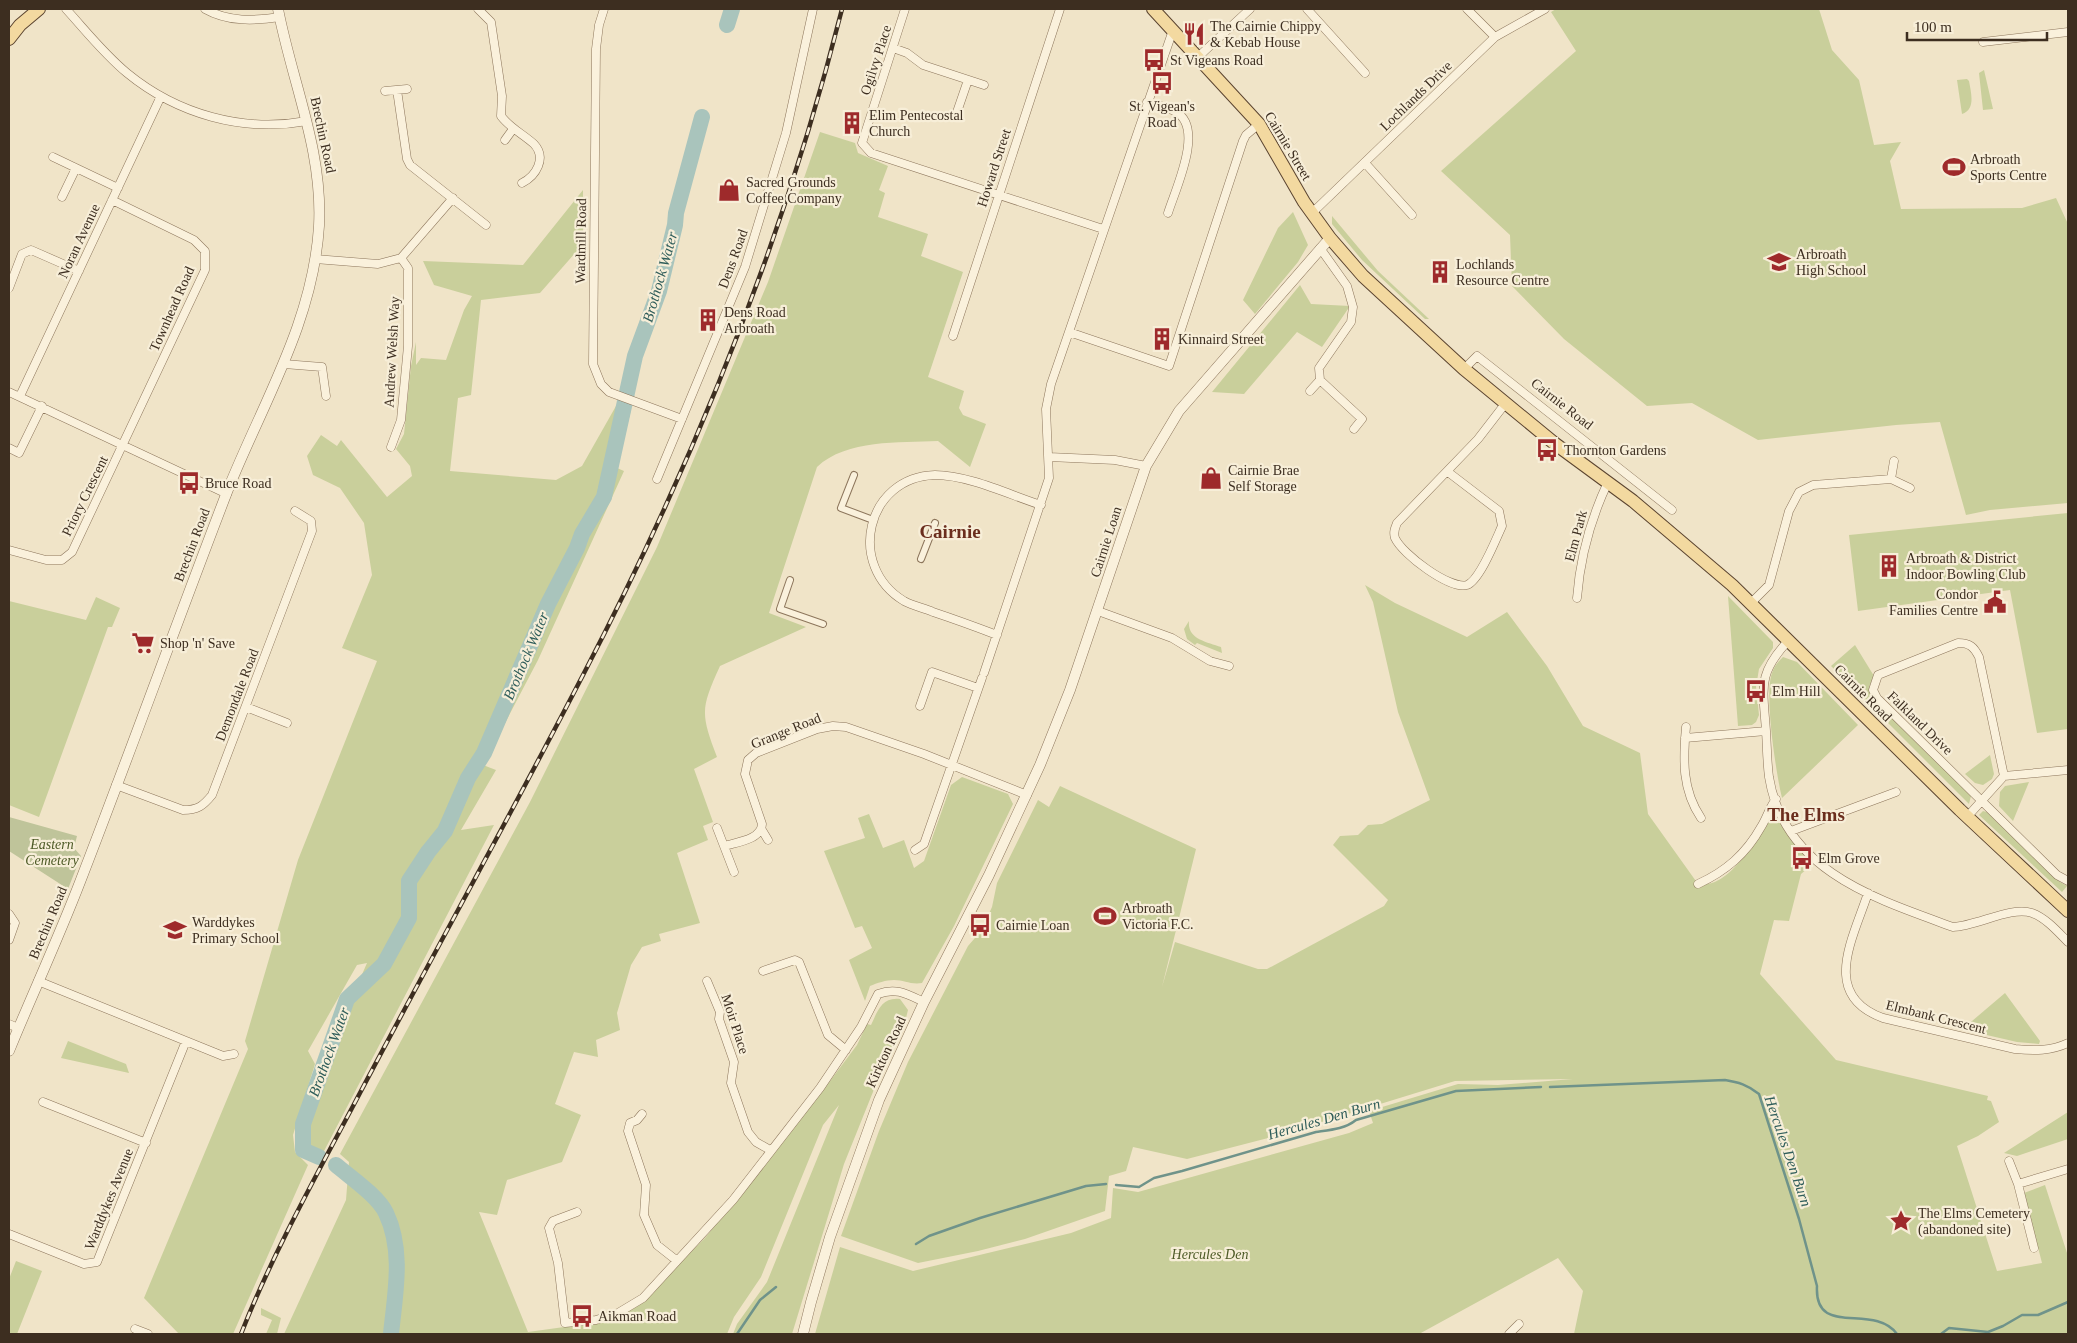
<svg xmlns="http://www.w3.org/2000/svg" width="2077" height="1343" font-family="'Times New Roman',serif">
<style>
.green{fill:#c9cf9b}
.cemetery{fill:#bfc49a}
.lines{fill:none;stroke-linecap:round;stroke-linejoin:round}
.stream{stroke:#6f938a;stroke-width:2.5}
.river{stroke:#a9c4bc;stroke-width:16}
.pedestrian-casing{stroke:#8d765c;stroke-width:8}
.minor-casing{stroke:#8d765c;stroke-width:9}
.tertiary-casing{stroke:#8d765c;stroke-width:11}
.primary-casing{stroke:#5b4430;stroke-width:14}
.pedestrian{stroke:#faf1dc;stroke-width:6}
.minor{stroke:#faf1dc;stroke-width:8}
.tertiary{stroke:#faf1dc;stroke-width:10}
.primary{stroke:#f3d9a0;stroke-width:12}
.rail-casing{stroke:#3d2e20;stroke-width:4.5}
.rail{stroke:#f7eed8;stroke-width:2.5;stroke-dasharray:8;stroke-linecap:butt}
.labels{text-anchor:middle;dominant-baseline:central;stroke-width:4.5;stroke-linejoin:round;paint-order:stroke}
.poi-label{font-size:14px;fill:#3d2e20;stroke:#f7eed8;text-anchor:start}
.street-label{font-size:14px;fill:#3d2e20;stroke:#f7eed8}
.park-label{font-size:14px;font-style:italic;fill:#4d5a26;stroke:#f7eed8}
.water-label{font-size:15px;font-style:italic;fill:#2f5d5a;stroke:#f7eed8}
.district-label{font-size:19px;font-weight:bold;fill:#6b2e1e;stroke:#f7eed8}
</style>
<rect width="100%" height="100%" fill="#f0e4c8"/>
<path class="green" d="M1556,9H1819L1832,50L1859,80L1874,145L1901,142L1890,161L1901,209L2022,208L2056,198L2068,224V503L1990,510L1966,515L1940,422L1896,425L1758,440L1692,403L1647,406L1564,339L1512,286L1510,235L1441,171L1576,51L1551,12Z
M1984,70L1993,109L1983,110L1979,73Z
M1967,79L1969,81C1971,93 1976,109 1962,114L1957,80Z
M820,132L855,143L858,153L888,166L879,190L885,193L878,217L928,234L921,256L963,272L928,377L964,391L959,408L963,415L986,424L970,467L938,441C899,443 847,439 817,467L769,613L806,627L720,666C701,708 700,713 717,757L694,769L713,822L703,826L708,840L677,853L700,923L659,934L661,941L642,947L631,965L617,1013L620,1030L596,1040L598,1057L574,1052L555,1104L581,1115L562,1162L507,1180L497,1215L479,1212L528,1332L593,1323L634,1307L705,1238L830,1081L857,1045L867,1024L871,1025C878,1010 882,997 900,999L908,1010L906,1018L883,1067L844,1164L792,1334H733L737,1324L767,1282L839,1105L823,1125L761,1277L734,1317L727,1334H284L346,1200L349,1162L340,1154L530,802L657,547L768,282Z
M583,190V244L540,293L481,300L471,395L458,398L450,471L556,480L582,466L616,406L631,410L617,468L624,471L538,660L483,765L496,770L461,830L494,825L323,1153L307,1147V1123L350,1002L367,963L357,965L308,1051L315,1064L293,1135L295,1152L308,1165L233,1334H179L144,1298L248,1049L245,1041L298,860L377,661L342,648L372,575L364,523L340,488L313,475L307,456L321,435L337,446L341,440L387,497L412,476L410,466L396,449L404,434L411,366L416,342V365L421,358L446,360L464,310L472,296L434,285L423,261L523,265Z
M1293,212L1308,245L1298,262L1255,314L1243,300L1278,228Z
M1332,216L1378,271L1429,319H1425L1362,260L1332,224Z
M1300,285L1311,304L1350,306L1322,347L1297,332L1244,394L1212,392Z
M2068,513V729L2037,733L2010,590L1858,611L1849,535Z
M1365,585L1395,603L1467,637L1507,612L1547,666L1583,726L1640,753L1648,814L1698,884C1732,891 1763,827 1776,803L1801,850L1814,863L1801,874L1789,921L1774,920L1760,974L1836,1060L1988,1096L1987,1100L1991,1101L1999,1122L1978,1136L1957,1146L1997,1271L2042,1263L2024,1193L2045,1185L2068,1256V1334H1574L1583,1291L1558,1258L1419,1334H815L840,1247L913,1271L1071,1233L1111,1218L1113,1188L1138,1192L1349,1133L1373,1123L1369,1111L1458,1084L1498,1085L1573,1079L1455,1081L1276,1136L1187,1159L1133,1147L1126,1171L1109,1176L1105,1211L1025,1239L978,1251L918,1263L841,1236L879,1131L908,1062L968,946L981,931L992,907L997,883L1038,800L1049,807L1060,786L1196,849L1162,987L1175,942L1258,969H1267L1384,906L1388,900L1333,845L1340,836L1358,835L1368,825L1382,824L1430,800L1398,712L1373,602Z
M1728,596L1773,642V648L1759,669L1756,687L1759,715L1756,722L1752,725L1738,726Z
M96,597L120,608L112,627H108L39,817L9,805V601L86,620Z
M1189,621C1187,639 1207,642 1221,647L1222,653L1197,643L1195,645L1187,639L1184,629Z
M1855,645L1874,676L1869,687L1874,700L1971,796L1969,804L1831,666Z
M1783,657L1797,662L1858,725L1782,798C1776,773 1764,695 1772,673C1774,666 1779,661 1783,657Z
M1990,755L1994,774L1992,779L1983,785L1975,783L1965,774Z
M962,777L1008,794L1013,804L954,926L922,983C911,985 904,980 894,980C886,980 877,983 870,986L865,1001L849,960L872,948L862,926L855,928L824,851L865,838L858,818L869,814L883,848L904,840L914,868L924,861L951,785Z
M2029,782L2013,821L1999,806L2000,792L2005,786Z
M1983,811L1990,813L2060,882L2067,886L2062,892L1979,815Z
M2005,993L2040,1041L2039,1044L2017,1042L1965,1030V1027Z
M68,1041L126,1064L129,1073L61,1058Z
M2068,1112V1139L2017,1156L2004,1153Z
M16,1261L42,1271L17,1334H9V1279Z
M261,1308L281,1318L277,1334H266L272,1320L261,1315Z"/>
<path class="cemetery" d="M9,817L77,836L74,848L81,856L68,889L9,851Z"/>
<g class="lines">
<path class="stream" d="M1550,1087L1725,1080C1738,1082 1748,1085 1759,1094L1799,1219L1817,1286C1814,1339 1873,1302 1897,1334
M1116,1185L1139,1187L1154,1178L1182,1171L1316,1132C1330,1130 1345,1129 1356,1120L1456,1091L1541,1087
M916,1244L929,1236L980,1218L1086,1186L1106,1184
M737,1334L760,1300L776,1287
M1941,1334L1949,1328L1988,1332L2003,1326L2022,1315H2038L2068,1302"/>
<path class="river" d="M727,25L732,9
M319,1157L303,1150V1124L347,999L384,964L409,918V881L428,852L445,831L468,778L484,753L548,604L577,548L582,534L604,497L635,356L659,291L675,225L676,213L702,117
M336,1165C350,1177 378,1196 386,1213C404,1251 395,1294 391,1334"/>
<defs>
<path id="pedestrian" d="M854,475L841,508L873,520
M921,559L935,523
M790,580L780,609L823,624"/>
<path id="minor" d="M66,9C86,31 104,54 127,73C177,114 243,133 307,121
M205,9C228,22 254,21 280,17
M478,9L491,22L502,96L501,116C510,128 523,134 534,144C547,158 536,176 522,183
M604,9L599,25L596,49L593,364L601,384L609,392L682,419
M905,9L862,143L871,153L1103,229
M1307,9L1365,73
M1467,9L1495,37
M1983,42L2068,32
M893,48L907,53L923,65L984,85
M1198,57L1250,9
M397,90L407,159L410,165L486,225
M385,91L407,89
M1147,102C1156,105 1168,107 1176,112C1205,128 1175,190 1168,213
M957,112L968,80
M505,140L513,129
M53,157L118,188
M1365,163L1412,215
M62,197L76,168
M1312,213L1495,37L1545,9
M1320,248L1347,286L1353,307L1351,322L1319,368L1320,380L1362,419L1354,429
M315,259L378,264L401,258L453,198
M9,288L22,254L31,250L79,271
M1069,332L1169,366L1243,141L1246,135L1259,124
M953,336L1060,9
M284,364L322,367L326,396
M1464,369L1477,356L1672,510
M1310,391L1320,380
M9,392L227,494
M20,396L161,96
M391,447L401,420L408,346V268L401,258
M9,448L19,453L42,406
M1049,457L1115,460L1146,466
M1894,461L1891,479L1910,488
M1448,472L1499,511L1502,526C1496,539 1480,580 1467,585C1450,590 1402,554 1395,538C1393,532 1395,528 1397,523L1478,439L1505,404
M657,479L745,267L786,133L813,9
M9,550L46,560H62L72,552L205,270V251L194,240L112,200
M1577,598C1580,559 1591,518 1608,482
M1751,603L1769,585L1789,511L1799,492L1813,485L1891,479
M1098,611L1172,638L1210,661L1229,666
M997,635C976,627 954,619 933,612C924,608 913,606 904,601C846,566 866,477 935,475C968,475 1010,495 1041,505
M1789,640C1757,674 1763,687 1766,731C1767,746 1767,762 1769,777C1784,871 1876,899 1953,927C1977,926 2011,906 2032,913C2046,918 2058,932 2068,942
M984,673L1049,478L1046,409L1051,384L1173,30
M920,706L932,672L978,688
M246,707L287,723
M1686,727C1683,760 1682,790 1701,818
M1685,738L1766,731
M2004,776L1979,657C1974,647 1970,643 1958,643L1878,675L1873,690L1877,698L2057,875L2068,881
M2004,776L2068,770
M116,785L183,810C198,810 203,806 212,795L312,531L311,521L295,511
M1967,817L2004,776
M717,828L734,872
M762,830L768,840
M1791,831L1896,792
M724,846C737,842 761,840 762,824L745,774L748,760L756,753L817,729L833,726L846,727L924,754L1027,795
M915,850L924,844L982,678
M1698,884C1726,871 1746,854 1761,827C1767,818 1769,808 1776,799
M1868,893C1853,939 1820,995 1883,1018L2015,1049C2034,1051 2051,1051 2068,1043
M9,914L15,923L9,940
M763,971L795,960L799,962L828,1035L846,1050
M38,981L223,1056L234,1054
M707,981L720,1012L719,1019L734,1062L731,1083L748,1132L756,1142L770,1150
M9,1024L18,1028
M43,1102L146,1143
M642,1114L637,1120L630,1123L628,1131L646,1185L644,1215L657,1245L676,1260
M2009,1161L2018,1184
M577,1212L553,1221L549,1228L558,1263L565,1323L596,1320L618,1313L643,1298L733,1200L820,1088L861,1027L878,994C896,987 907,994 924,1002
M9,1234L84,1264L97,1262L186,1041
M2034,1248L2018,1184L2068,1169
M135,1329L148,1334
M1509,1334L1519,1324"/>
<path id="tertiary" d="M9,1051C32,995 58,939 80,882C130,753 177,622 227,492C262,404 313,323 319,226C323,150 292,82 278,9
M803,1334L811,1302L830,1237L879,1100L924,1002L989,875L1040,765L1070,690L1146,466L1179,411L1330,238"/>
<path id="primary" d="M1153,9L1259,124L1304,202L1330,238L1363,276L1464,369L1554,443L1633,501L1732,585L1960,810L2068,911
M9,39L20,25L39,9"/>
</defs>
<use href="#pedestrian" class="pedestrian-casing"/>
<use href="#minor" class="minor-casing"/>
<use href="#tertiary" class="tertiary-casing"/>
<use href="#primary" class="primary-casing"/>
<use href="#pedestrian" class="pedestrian"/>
<use href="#minor" class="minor"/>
<use href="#tertiary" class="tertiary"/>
<use href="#primary" class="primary"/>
<defs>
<path id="rail" d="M241,1334C274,1250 319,1171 361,1091C434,953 510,816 582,677C692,466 784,240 842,9"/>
</defs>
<use href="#rail" class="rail-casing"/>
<use href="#rail" class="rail"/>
</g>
<defs>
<symbol id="restaurant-bare" viewBox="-9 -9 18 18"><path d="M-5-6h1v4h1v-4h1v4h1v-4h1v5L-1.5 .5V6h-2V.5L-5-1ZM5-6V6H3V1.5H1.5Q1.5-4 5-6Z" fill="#9e2a2b" stroke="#f7eed8" stroke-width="2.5" paint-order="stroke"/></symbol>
<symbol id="bus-bare" viewBox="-9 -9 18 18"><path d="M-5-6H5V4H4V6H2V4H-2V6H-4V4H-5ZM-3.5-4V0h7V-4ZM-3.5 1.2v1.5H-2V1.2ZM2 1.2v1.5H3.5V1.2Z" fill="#9e2a2b" stroke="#f7eed8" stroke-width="2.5" paint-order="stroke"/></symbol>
<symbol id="building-bare" viewBox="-9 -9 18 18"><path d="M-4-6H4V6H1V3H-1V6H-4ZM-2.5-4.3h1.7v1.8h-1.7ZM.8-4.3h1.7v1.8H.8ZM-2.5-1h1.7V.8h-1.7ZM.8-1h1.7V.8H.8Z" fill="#9e2a2b" stroke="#f7eed8" stroke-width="2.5" paint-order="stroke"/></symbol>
<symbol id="stadium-bare" viewBox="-9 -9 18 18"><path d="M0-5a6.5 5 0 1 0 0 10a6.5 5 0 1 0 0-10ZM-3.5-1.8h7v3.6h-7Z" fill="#9e2a2b" stroke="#f7eed8" stroke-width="2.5" paint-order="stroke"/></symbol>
<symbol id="shop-bare" viewBox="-9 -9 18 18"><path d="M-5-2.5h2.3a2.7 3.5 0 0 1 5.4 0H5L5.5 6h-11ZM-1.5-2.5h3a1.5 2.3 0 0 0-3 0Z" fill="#9e2a2b" stroke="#f7eed8" stroke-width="2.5" paint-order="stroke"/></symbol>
<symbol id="school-bare" viewBox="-9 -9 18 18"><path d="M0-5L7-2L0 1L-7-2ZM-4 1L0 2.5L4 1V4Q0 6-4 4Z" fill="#9e2a2b" stroke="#f7eed8" stroke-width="2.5" paint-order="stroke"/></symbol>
<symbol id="civic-bare" viewBox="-9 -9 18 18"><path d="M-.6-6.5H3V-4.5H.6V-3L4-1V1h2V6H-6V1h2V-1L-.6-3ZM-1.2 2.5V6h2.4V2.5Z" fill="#9e2a2b" stroke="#f7eed8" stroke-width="2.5" paint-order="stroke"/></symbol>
<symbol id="supermarket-bare" viewBox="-9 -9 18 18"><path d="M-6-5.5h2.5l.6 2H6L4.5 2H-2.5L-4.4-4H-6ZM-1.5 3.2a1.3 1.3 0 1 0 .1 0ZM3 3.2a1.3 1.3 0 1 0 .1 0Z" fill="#9e2a2b" stroke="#f7eed8" stroke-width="2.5" paint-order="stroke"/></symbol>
<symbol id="sight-bare" viewBox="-9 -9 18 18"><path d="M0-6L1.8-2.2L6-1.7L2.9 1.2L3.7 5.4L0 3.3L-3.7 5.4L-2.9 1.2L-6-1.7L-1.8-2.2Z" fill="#9e2a2b" stroke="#f7eed8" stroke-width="2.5" paint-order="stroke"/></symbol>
</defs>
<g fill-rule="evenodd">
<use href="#restaurant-bare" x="1178" y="18" width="32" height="32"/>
<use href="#bus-bare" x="1138" y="44" width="32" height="32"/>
<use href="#bus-bare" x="1146" y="67" width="32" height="32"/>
<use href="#building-bare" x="836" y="107" width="32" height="32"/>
<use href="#stadium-bare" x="1938" y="151" width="32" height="32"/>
<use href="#shop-bare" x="713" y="174" width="32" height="32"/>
<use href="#school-bare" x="1763" y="246" width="32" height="32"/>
<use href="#building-bare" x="1424" y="256" width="32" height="32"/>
<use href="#building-bare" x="692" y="304" width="32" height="32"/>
<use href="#building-bare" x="1146" y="323" width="32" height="32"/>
<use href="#bus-bare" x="1531" y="434" width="32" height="32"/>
<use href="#shop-bare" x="1195" y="462" width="32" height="32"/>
<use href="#bus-bare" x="173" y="467" width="32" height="32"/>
<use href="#building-bare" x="1873" y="550" width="32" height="32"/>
<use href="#civic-bare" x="1979" y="586" width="32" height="32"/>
<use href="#supermarket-bare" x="127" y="627" width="32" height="32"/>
<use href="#bus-bare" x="1740" y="675" width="32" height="32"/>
<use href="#bus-bare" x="1786" y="842" width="32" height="32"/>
<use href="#stadium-bare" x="1089" y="900" width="32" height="32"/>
<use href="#bus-bare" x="964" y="909" width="32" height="32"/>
<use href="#school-bare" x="159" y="914" width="32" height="32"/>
<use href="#sight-bare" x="1885" y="1205" width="32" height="32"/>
<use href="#bus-bare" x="566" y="1300" width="32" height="32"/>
</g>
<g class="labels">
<g class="poi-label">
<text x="1210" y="26">The Cairnie Chippy<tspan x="1210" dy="16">&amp; Kebab House</tspan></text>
<text x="1170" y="60">St Vigeans Road</text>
<text x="1162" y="106" text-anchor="middle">St. Vigean's<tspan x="1162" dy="16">Road</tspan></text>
<text x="869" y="115">Elim Pentecostal<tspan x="869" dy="16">Church</tspan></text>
<text x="1970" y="159">Arbroath<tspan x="1970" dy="16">Sports Centre</tspan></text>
<text x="746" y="182">Sacred Grounds<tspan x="746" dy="16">Coffee Company</tspan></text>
<text x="1796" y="254">Arbroath<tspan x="1796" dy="16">High School</tspan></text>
<text x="1456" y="264">Lochlands<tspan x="1456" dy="16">Resource Centre</tspan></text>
<text x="724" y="312">Dens Road<tspan x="724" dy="16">Arbroath</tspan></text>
<text x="1178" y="339">Kinnaird Street</text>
<text x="1564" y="450">Thornton Gardens</text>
<text x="1228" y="470">Cairnie Brae<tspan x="1228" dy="16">Self Storage</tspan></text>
<text x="205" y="483">Bruce Road</text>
<text x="1906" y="558">Arbroath &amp; District<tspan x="1906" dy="16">Indoor Bowling Club</tspan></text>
<text x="1978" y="594" text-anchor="end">Condor<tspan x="1978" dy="16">Families Centre</tspan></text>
<text x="160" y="643">Shop 'n' Save</text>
<text x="1772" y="691">Elm Hill</text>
<text x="1818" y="858">Elm Grove</text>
<text x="1122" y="908">Arbroath<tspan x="1122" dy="16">Victoria F.C.</tspan></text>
<text x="192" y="922">Warddykes<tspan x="192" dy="16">Primary School</tspan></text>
<text x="996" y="925">Cairnie Loan</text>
<text x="1918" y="1213">The Elms Cemetery<tspan x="1918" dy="16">(abandoned site)</tspan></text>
<text x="598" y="1316">Aikman Road</text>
</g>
<g class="street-label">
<text transform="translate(876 60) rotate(-72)">Ogilvy Place</text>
<text transform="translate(1416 96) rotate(-44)">Lochlands Drive</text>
<text transform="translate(323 135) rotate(78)">Brechin Road</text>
<text transform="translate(1288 146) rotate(59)">Cairnie Street</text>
<text transform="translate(994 168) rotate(-72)">Howard Street</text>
<text transform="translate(79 241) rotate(-65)">Noran Avenue</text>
<text transform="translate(581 241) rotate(-89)">Wardmill Road</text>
<text transform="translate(733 259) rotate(-70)">Dens Road</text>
<text transform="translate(172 309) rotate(-66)">Townhead Road</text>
<text transform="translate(392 352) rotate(-87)">Andrew Welsh Way</text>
<text transform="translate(1562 404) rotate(38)">Cairnie Road</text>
<text transform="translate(85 496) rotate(-64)">Priory Crescent</text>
<text transform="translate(1576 536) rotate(-75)">Elm Park</text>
<text transform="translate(1106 542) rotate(-72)">Cairnie Loan</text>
<text transform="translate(192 545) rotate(-69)">Brechin Road</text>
<text transform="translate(1863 693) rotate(45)">Cairnie Road</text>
<text transform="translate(237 695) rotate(-69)">Demondale Road</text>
<text transform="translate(1920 723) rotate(44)">Falkland Drive</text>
<text transform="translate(786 731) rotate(-22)">Grange Road</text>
<text transform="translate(48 923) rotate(-67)">Brechin Road</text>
<text transform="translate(1936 1017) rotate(14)">Elmbank Crescent</text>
<text transform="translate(735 1024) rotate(72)">Moir Place</text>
<text transform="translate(886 1052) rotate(-65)">Kirkton Road</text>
<text transform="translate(109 1199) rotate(-68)">Warddykes Avenue</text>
</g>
<g class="park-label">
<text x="52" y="844">Eastern<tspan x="52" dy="16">Cemetery</tspan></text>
<text x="1210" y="1254">Hercules Den</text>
</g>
<g class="water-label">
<text transform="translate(660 277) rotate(-74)">Brothock Water</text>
<text transform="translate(526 656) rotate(-67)">Brothock Water</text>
<text transform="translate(329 1052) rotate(-70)">Brothock Water</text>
<text transform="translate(1324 1119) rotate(-16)">Hercules Den Burn</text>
<text transform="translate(1788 1151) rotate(71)">Hercules Den Burn</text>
</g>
<g class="district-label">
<text x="950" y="531">Cairnie</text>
<text x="1806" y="814">The Elms</text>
</g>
</g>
<rect width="2077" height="1343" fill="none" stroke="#3d2e20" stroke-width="20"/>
<path d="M1907 32v8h140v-8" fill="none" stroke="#3d2e20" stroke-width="2.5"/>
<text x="1914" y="32" font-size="15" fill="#3d2e20" stroke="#f7eed8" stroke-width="4" paint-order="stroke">100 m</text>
</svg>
